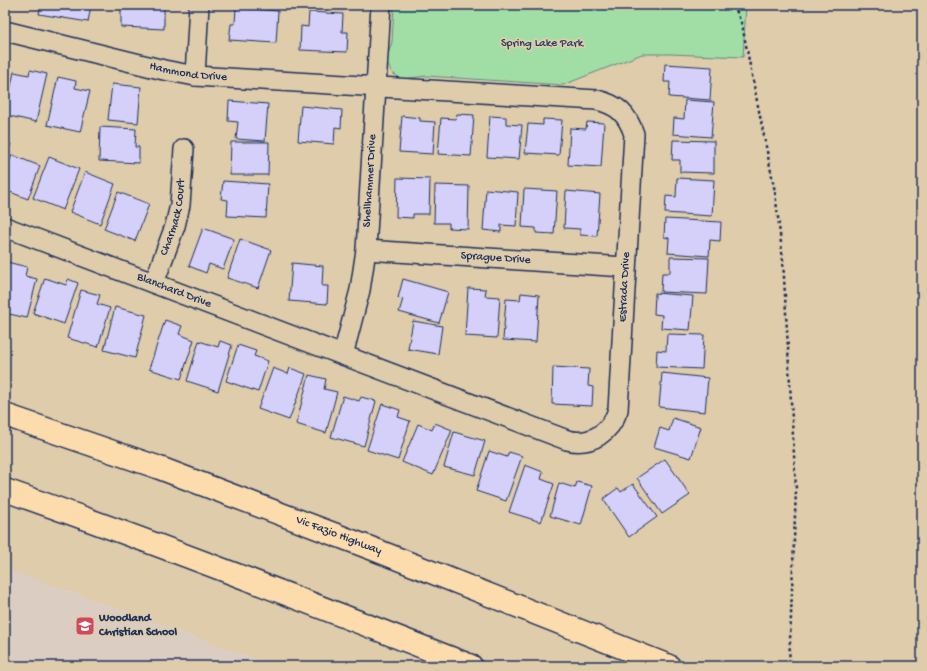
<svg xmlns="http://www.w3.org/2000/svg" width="927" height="671" font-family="'Gochi Hand',sans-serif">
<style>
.built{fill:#dccdc2}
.green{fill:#a1dea5;stroke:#5e8682}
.building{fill:#d4d0f9;stroke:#1b2f5e}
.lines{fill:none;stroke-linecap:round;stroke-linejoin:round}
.minor-casing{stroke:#1b2f5e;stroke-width:22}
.highway-casing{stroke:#1b2f5e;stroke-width:25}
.path{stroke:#1b2f5e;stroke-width:2.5;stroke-dasharray:3 3;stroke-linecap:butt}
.minor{stroke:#dfccaa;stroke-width:19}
.highway{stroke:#fcdcac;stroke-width:22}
.labels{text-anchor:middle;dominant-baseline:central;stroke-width:3.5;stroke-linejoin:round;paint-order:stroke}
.park-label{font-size:12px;fill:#284065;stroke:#dfccaa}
.street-label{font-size:12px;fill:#1b2f5e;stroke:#dfccaa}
.poi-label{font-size:12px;font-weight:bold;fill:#1b2f5e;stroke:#dfccaa;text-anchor:start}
</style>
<rect width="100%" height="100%" fill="#dfccaa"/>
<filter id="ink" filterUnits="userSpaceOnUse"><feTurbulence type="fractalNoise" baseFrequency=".025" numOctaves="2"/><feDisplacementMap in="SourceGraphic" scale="8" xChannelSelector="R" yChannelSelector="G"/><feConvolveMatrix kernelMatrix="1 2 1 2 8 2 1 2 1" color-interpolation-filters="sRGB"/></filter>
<g filter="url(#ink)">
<path class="built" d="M5,569L53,585L276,666H5Z"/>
<path class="green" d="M394,5H746L743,57L671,54H642L563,85L426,76L402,79L392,73L387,63V57L392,42Z"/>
<path class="building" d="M41,5H91L88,22L39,14Z
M121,5H164V29L121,27Z
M241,5H277V7Z
M300,5H344V10L300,8Z
M236,8L278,11L276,43L229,40L231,24H235Z
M309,12L343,14L342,32H348L347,52L300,50L301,26L308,27Z
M665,64L712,67L710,100L669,97L670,82H664Z
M5,70L8,71L5,86Z
M30,70L47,74L36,122L5,115L14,72L29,75Z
M58,77L76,81L75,88L90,91L80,132L47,125Z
M112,84L141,87L138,123L108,120Z
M685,100L714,102L711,137L673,134L674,118L684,119Z
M229,101L268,104L265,141L236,139L238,122L228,121Z
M301,106L342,110L341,128L335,127L334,144L298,141Z
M457,114L474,115L471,156L438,154L441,118L456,119Z
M402,116L420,118V121L435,122L433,154L399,152Z
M490,116L506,117V124L522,125L519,159L487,157Z
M543,119L562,120L559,155L525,153L528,124L543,125Z
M587,122L604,123L601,167L568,165L570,128L586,129Z
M100,127L136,129L135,147H139V163L99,161Z
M673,140L714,141V173L680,172V160H672Z
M5,142L11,144L5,162Z
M231,142H269L268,175H230Z
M12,155L40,166L28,199L5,190V173Z
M49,157L79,169L63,210L33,198Z
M85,172L115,184L100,224L70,212Z
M397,178L430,179L429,214H413V218L396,217Z
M677,178L714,180L712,216L665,213L666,196L676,197Z
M223,181L268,184L266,218L227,216L228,200L221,199Z
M435,185L469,186L468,229L449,228V223H434Z
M486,189L518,192L516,226L501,225V232L483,230Z
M524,189L557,191L554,234L536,233V228L522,227Z
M566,191L600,194L597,236L580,235V229L564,228Z
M118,192L149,204L135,241L104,229Z
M665,219L721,222L720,241L710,240L709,256L668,253L669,238L664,237Z
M203,228L234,239L223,269L209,264L206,273L189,266Z
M240,239L271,250L258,288L227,278Z
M670,257L709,258L707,294L661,292L662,273H670Z
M7,262L27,267L25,276L37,279L27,318L5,313V271Z
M292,263L323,266L322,286H328L327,304L289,301Z
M45,278L66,285L68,279L78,283L64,324L33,313Z
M403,279L448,292L439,323L399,312L403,299L398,298Z
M468,288L486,289L485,296L500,297L497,338L465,336Z
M81,290L100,295L97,304L110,308L98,347L67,338Z
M521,293L539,295L536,342L503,340L506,299L520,300Z
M655,293L693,296L690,330L661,328L662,315L654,314Z
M115,307L146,315L135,358L104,350Z
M165,320L182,326L179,334L194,340L181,379L149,369Z
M413,321L442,326L438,354L408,349Z
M667,334L704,335L702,369L656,367L657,350L666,351Z
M199,341L218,347L220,341L232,345L218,391L187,381Z
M238,345L256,351L254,356L268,361L258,392L226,381Z
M553,367L589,369L588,386L593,387L592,406L552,404Z
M273,368L288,374L290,368L306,374L289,420L258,409Z
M662,373L708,378L705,412L659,407Z
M309,375L326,379L324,389L337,392L326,433L296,424Z
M343,396L359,401L361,397L376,401L364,446L331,437Z
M382,404L400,410L398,417L410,421L398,460L367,450Z
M673,418L701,427L691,458L654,447L660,428L669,431Z
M435,423L452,430L433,475L402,462L418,424L432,430Z
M454,432L485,441L475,475L444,467Z
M489,451L507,457L509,452L522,456L506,501L476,491Z
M665,459L690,495L662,514L637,478Z
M525,465L543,472L541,479L554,484L541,522L509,512Z
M577,482L592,486L581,525L550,516L559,483L575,488Z
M633,484L657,517L629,537L603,499L618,488L621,492Z"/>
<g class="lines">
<defs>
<g id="minor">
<path id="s1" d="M5,31L164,70L195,76L597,100C618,105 627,114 634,134L618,410C610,433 591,446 567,440L5,227"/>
<path d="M195,76L199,5"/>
<path id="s2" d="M366,250L625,267"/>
<path id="s3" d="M154,283L175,226L180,205L184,149"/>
<path id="s4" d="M343,355L360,290L366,250L381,5"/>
</g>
<g id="highway">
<path id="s5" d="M5,415L157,467L373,549L669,666"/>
<path d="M5,490C162,545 316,605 471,666"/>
</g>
</defs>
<use href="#minor" class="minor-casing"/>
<use href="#highway" class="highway-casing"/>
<path class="path" d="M734,5L742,25L775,192L783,260L796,490L789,666"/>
<use href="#minor" class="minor"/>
<use href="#highway" class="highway"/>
</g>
</g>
<defs>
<symbol id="school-square" viewBox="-11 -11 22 22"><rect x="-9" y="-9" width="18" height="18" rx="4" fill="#d1495b" stroke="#dfccaa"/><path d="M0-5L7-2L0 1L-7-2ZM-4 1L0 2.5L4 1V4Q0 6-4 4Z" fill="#fff"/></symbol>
</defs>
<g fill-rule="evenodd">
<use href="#school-square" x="74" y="615" width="22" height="22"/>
</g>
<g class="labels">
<g class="park-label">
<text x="542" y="44">Spring Lake Park</text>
</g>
<g class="street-label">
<text stroke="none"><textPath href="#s1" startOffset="188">Hammond Drive</textPath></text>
<text stroke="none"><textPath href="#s4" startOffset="177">Shellhammer Drive</textPath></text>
<text stroke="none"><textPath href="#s3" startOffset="69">Charmack Court</textPath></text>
<text stroke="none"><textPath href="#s2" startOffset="130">Sprague Drive</textPath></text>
<text transform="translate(625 287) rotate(-87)">Estrada Drive</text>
<text transform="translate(174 291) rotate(21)">Blanchard Drive</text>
<text stroke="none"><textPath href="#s5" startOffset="355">Vic Fazio Highway</textPath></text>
</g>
<g class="poi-label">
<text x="99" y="619">Woodland<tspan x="99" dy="14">Christian School</tspan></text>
</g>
</g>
<rect width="927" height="671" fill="none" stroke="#dfccaa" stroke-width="20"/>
<rect x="10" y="10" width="907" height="651" fill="none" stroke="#1b2f5e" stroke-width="1.5" filter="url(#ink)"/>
</svg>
